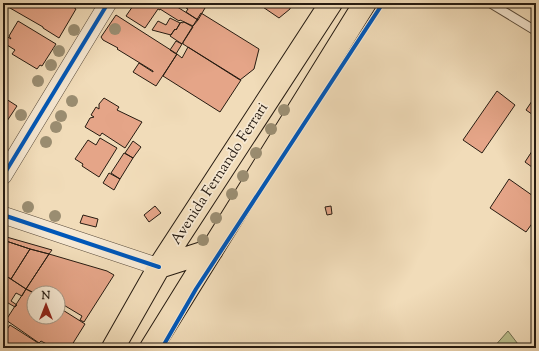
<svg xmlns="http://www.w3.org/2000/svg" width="539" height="351" font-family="'Sorts Mill Goudy',serif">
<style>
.green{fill:#bbc08e;stroke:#706e50}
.building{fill:#e5a588;stroke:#261b11}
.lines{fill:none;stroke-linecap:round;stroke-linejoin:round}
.lane-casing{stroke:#594b3b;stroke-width:10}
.street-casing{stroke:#594b3b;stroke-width:18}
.primary-casing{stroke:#261b11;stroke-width:24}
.lane{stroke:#f6e8d2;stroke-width:8}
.street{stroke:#f6e8d2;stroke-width:17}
.primary{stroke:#f1dcb9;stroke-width:22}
.cycleway-casing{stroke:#f6e8d2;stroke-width:6}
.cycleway{stroke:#0057b8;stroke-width:4}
.tree{fill:#9a8d71}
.labels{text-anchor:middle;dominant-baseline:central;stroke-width:3.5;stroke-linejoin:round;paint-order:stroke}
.street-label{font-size:15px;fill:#261b11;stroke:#f6e8d2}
</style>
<rect width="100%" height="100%" fill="#f1dcb9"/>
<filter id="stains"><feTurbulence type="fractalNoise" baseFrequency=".005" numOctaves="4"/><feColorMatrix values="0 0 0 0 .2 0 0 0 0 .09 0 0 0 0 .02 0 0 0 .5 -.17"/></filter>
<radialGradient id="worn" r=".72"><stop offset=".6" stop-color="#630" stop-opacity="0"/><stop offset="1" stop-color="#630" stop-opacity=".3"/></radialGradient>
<path class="green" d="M508,331L521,348H493Z"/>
<path class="building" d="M3,3H67L76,9L59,38L43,28V27L3,4Z
M135,3H158L160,5L161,3H171L198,20L193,26L180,20L179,21L160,9V10L158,9L145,28L126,16Z
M189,3H196L205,8L198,20L186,12L188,9L186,8Z
M257,3H291L290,9L279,18Z
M201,13L259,49L254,69L240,80L183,44V42Z
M116,15L177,54L156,86L133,72L139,63L153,72V71L117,49L118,48L103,40L101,37Z
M170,18L180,23L176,30L175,29L171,35L152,30L158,21L166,25Z
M18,21L56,44L42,66L40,65L37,69L12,54L15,50L7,45L4,49L3,48V34L11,39L9,36Z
M181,22L182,23L184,22L193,27L182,44L170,36L175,29L176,30Z
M176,41L182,44L176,54L170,50Z
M188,47L241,80L220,112L163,76L177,54L182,58Z
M497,91L515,105L482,153L463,140Z
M3,97L17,106L3,127Z
M104,98L119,107L117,110L142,122L125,148L102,133L100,136L85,127L90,118L94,117L91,115L96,107L99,109V104Z
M534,98L536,100V117L526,110Z
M100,138L117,148L99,177L82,166L83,164L75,159L88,140L96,145Z
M133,141L141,147L133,158L125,153Z
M536,145V170L525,162Z
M124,153L133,158L120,179L111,173Z
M109,173L120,179L114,190L103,183Z
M509,179L536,198V218L526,232L490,208Z
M155,206L161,213L149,222L144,215Z
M331,206L332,214L327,215L325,207Z
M83,215L98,219L96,227L80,223Z
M3,236L52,250L49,254L30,249L3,240Z
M3,240L30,249L11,279L3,274Z
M30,249L49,254L26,289L11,279Z
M49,254L107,271L114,275L84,322L80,320L82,316L62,304L59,308L58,307V293H34L26,289Z
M3,274L26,289L22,296L16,293L11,301L17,305L15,307L3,300Z
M26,289L34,293V317H58V307L85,324L70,348H54L41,341L39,343L6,320Z
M10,325L46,348H3V335Z"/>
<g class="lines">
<defs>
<path id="lane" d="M490,3L536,31"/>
<path id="street" d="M3,176L108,3
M3,215L159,267"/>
<path id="primary" d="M159,267L212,250
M113,348L159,267L331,3
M151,348L365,3"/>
</defs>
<use href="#lane" class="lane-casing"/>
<use href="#street" class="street-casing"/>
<use href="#primary" class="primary-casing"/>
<use href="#lane" class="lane"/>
<use href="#street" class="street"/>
<use href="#primary" class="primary"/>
<defs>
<path id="cycleway" d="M3,176L108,3
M3,215L159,267
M162,348L196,289L383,3"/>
</defs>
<use href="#cycleway" class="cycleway-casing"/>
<use href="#cycleway" class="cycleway"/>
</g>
<g class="tree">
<circle cx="115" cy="29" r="6"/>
<circle cx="74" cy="30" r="6"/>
<circle cx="59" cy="51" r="6"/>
<circle cx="51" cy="65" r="6"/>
<circle cx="38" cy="81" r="6"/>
<circle cx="72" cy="101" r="6"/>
<circle cx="284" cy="110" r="6"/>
<circle cx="21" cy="115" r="6"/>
<circle cx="61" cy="116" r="6"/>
<circle cx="56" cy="127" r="6"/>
<circle cx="271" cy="129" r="6"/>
<circle cx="46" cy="142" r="6"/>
<circle cx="256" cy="153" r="6"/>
<circle cx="243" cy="176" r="6"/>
<circle cx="232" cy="194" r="6"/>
<circle cx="28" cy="207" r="6"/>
<circle cx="55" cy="216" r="6"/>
<circle cx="216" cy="218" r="6"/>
<circle cx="203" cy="240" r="6"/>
</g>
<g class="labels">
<g class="street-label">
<text transform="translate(220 174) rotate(-57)">Avenida Fernando Ferrari</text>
</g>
</g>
<rect width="539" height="351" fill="none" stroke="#f1dcb9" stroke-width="16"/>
<rect x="4" y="4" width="531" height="343" fill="none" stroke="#261b11" stroke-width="2"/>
<rect x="8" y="8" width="523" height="335" fill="none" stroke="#261b11"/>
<g transform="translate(46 305)"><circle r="19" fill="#f6e8d2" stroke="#a39685"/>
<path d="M0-3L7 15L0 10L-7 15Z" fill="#8f2418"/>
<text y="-6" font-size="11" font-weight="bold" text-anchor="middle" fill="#261b11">N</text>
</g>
<rect width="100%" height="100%" filter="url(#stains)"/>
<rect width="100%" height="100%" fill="url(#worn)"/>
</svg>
